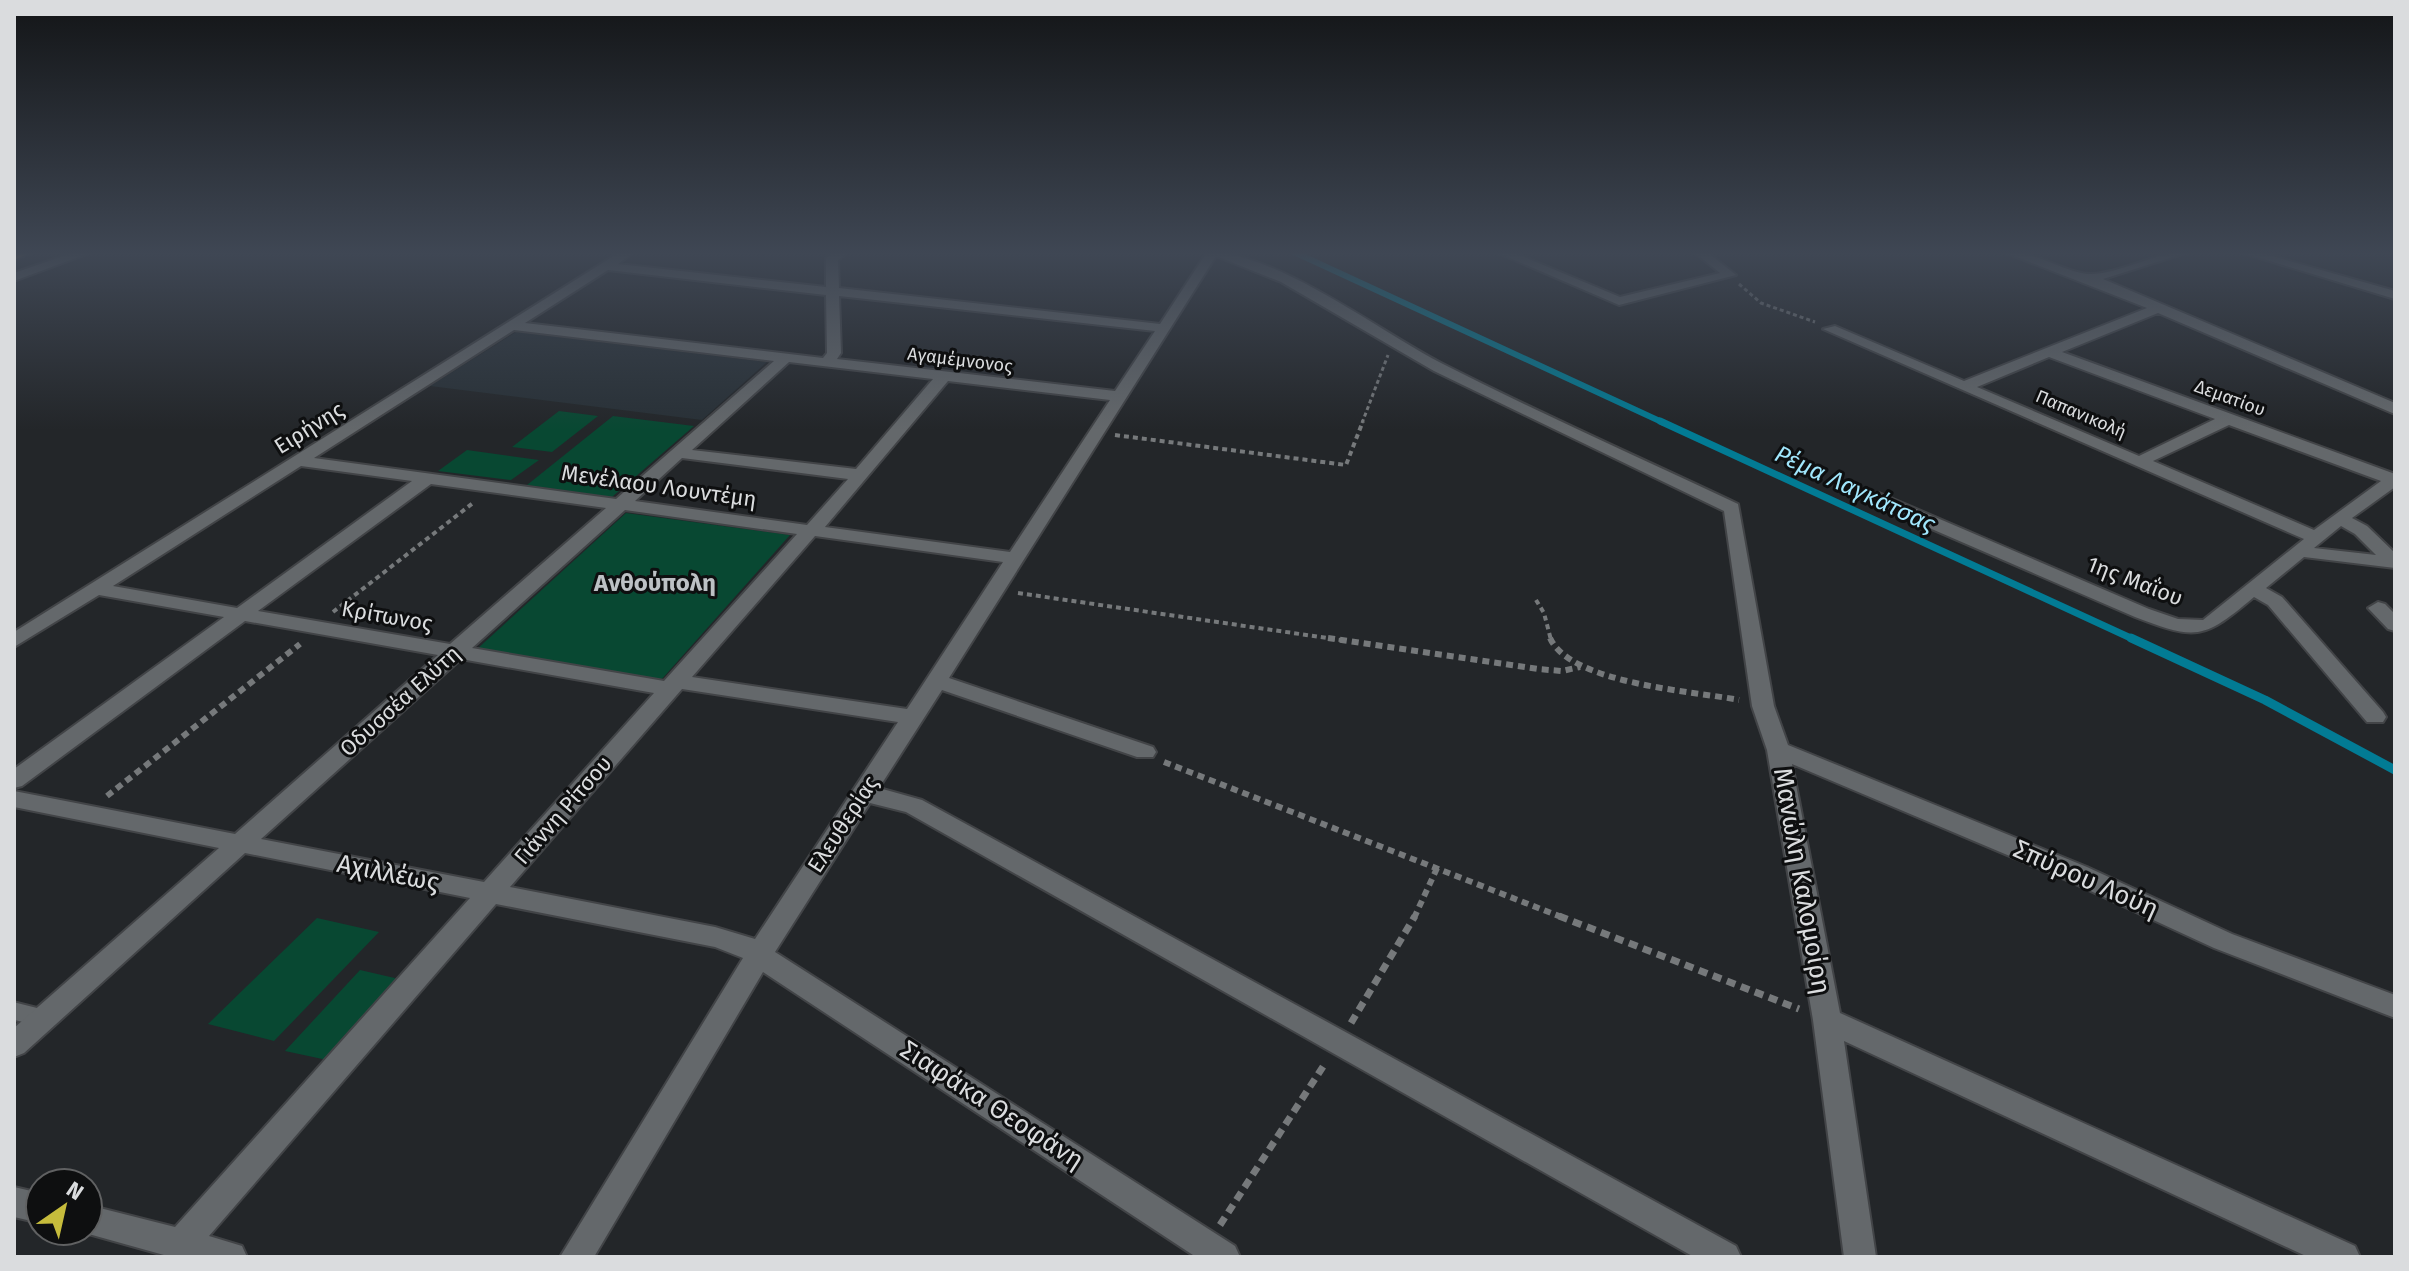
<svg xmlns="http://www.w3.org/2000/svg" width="2409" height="1271" font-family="'Fira Sans',sans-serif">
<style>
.built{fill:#283036}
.green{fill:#084832}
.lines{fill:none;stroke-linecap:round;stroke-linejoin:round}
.stream-far2{stroke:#027b94;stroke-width:6}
.stream-far1{stroke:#027b94;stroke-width:7}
.stream{stroke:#027b94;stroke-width:9}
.lane-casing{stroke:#424447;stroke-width:21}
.street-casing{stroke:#424447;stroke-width:4}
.secondary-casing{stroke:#424447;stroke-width:4}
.highway-casing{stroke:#424447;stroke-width:4}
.path-far3{stroke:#76797b;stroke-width:3;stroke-dasharray:4 3;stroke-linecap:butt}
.path-far2{stroke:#76797b;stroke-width:4;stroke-dasharray:5 4;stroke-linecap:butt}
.path-far1{stroke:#76797b;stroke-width:6;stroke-dasharray:7 5;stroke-linecap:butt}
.path{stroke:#76797b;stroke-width:7;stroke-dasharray:9 6;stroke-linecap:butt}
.lane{stroke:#64686b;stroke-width:17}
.street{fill:#64686b;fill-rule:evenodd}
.secondary{fill:#64686b;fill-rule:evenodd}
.highway{fill:#d3ac37;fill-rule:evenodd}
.labels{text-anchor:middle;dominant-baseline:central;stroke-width:6;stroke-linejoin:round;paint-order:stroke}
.far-street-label{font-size:18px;fill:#dadcde;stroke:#0e0f10}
.street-label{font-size:22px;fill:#dadcde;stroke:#0e0f10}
.water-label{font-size:24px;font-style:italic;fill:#a1e7fd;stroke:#0e0f10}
.neighbourhood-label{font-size:24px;font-weight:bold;fill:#bdc1c5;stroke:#0e0f10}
.near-street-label{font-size:26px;fill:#dadcde;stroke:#0e0f10}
</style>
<rect width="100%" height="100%" fill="#232629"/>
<path class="built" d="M516,332L767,362L702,420L430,386Z"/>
<path class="green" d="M559,411L598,416L552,452L512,447Z
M613,416L694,426L612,497L527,485Z
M467,450L539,460L511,480L438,471Z
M626,513L790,535L661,680L476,650Z
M317,918L379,932L274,1041L208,1024Z
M360,970L399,979L327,1060L285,1051Z"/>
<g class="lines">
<path class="stream-far2" d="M1294,252L1664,423"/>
<path class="stream-far1" d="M1660,421L2135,640"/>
<path class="stream" d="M2131,638L2265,700L2395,770"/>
<defs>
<path id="lane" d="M14,1011L42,1018"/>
<path id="street" d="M620,252H634L618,264L826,287V258L834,252H848L838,260L839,288L1160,324L1207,252C1277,252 1377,330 1441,363C1539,413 1639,457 1738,504L1774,706L1788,745L2087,867L2232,934L2395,995V1018L2214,948L2069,881L1792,764L1840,1013L2355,1246L2360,1257H2308L1844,1041L1876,1257H1844L1813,1020L1767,750L1752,706L1724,511L1434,371L1281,282L1216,256L949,678L1153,747L1156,752L1153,757H1137L942,690L879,788L922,800L1736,1246L1741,1257H1694L906,812L870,803L775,952L1235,1246L1240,1257H1196L763,972L594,1257H560L743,958L715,947L496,904L209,1236L242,1246L247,1257H171L78,1231H88V1205L175,1227L470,898L245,853L24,1053L14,1057V1028L219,848L14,807V791L235,834L438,655L245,621L22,786L14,788V769L224,617L99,595L14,647V632ZM608,270L826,295L827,353L823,358L525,323ZM839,296L1155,331L1115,391L837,359L841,353ZM514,330L774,361L616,499L314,458ZM789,362L933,379L856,469L692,450ZM948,381L1110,400L1010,552L825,527ZM682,458L848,479L807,525L635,501ZM301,466L412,481L237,608L113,586ZM431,484L606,508L450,644L258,611ZM625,510L797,534L664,681L472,648ZM815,536L1003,562L907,709L692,677ZM461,659L654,693L484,882L261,839ZM682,689L898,722L755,939L715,927L510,887Z
M1496,252H1512L1620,297L1720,273L1694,252H1707L1736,275L1619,305Z
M2004,252C2035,250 2070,276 2093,274C2125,272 2154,252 2189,252L2103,279L2395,403V414L2390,412L2158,313L2062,352L2395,474V487L2352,518L2367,526L2395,553V568L2304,557L2266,588L2282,597L2383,712L2386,717L2383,722H2367L2268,605L2254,597C2204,639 2197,641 2135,617L1867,501L1864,497L1867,493H1879L2149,609L2178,619L2203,620L2304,539L1823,329L1835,326L1964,381L2147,308ZM2049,357L2215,419L2139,456L1977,387ZM2229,425L2381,481L2314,530L2153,461ZM2341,526L2355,534L2376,555L2314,548Z
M2240,252H2258L2395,291V299Z
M2378,602L2385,604L2395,614V631L2388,629L2368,608Z
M14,1187L40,1193V1223L14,1217Z"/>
<path id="secondary" d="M75,252H92L14,281V273Z"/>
<path id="highway" d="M14,252H32L14,260Z"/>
</defs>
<use href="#lane" class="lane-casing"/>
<use href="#street" class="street-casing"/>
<use href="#secondary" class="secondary-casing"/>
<use href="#highway" class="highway-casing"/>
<path class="path-far3" d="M1739,284L1761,303L1815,322
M1362,423L1388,355"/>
<path class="path-far2" d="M1115,435L1346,465L1363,421
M1018,593L1341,640
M1536,600L1544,613L1551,640
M333,612L473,503"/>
<path class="path-far1" d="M1328,638L1538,669L1562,671L1580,667
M1550,638C1571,684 1693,691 1739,700
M1164,762L1564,918
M107,796L300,644
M1414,918L1438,866"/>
<path class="path" d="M1559,916L1799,1009
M1351,1023L1415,916
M1220,1225L1326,1062"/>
<use href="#lane" class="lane"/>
<use href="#street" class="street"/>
<use href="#secondary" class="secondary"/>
<use href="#highway" class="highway"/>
</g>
<linearGradient id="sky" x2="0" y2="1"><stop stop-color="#131517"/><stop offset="0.59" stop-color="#3f4754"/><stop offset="1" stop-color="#3f4754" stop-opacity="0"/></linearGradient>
<rect width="2409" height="430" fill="url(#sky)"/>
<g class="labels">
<g class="far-street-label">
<text transform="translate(960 360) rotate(7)">Αγαμέμνονoς</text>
<text transform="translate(2230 398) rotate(20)">Δεματίου</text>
<text transform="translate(2081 414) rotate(23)">Παπανικολή</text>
</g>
<g class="street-label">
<text transform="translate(309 428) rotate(-32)">Ειρήνης</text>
<text transform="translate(659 486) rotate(8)">Μενέλαου Λουντέμη</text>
<text transform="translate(2135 581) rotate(21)">1ης Μαΐου</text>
<text transform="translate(387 616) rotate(10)">Κρίτωνος</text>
<text transform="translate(400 701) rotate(-42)">Οδυσσέα Ελύτη</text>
<text transform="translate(563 810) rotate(-49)">Γιάννη Ρίτσου</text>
<text transform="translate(843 824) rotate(-57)">Ελευθερίας</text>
</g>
<g class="water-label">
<text transform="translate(1855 489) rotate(25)">Ρέμα Λαγκάτσας</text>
</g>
<g class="neighbourhood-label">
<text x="655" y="583">Ανθούπολη</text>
</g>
<g class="near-street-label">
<text transform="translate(388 873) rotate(11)">Αχιλλέως</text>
<text transform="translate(2086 879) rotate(24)">Σπύρου Λούη</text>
<text transform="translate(1802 881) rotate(80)">Μανώλη Καλομοίρη</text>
<text transform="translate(992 1105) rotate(33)">Σιαφάκα Θεοφάνη</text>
</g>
</g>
<rect width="2409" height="1271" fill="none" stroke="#dadcde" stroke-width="32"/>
<g transform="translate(64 1207) rotate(34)"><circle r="38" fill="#0e0f10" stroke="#606162" stroke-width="2"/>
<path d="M0-6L14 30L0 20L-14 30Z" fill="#c6bc3c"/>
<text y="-12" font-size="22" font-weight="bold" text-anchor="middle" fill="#dadcde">N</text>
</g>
</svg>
